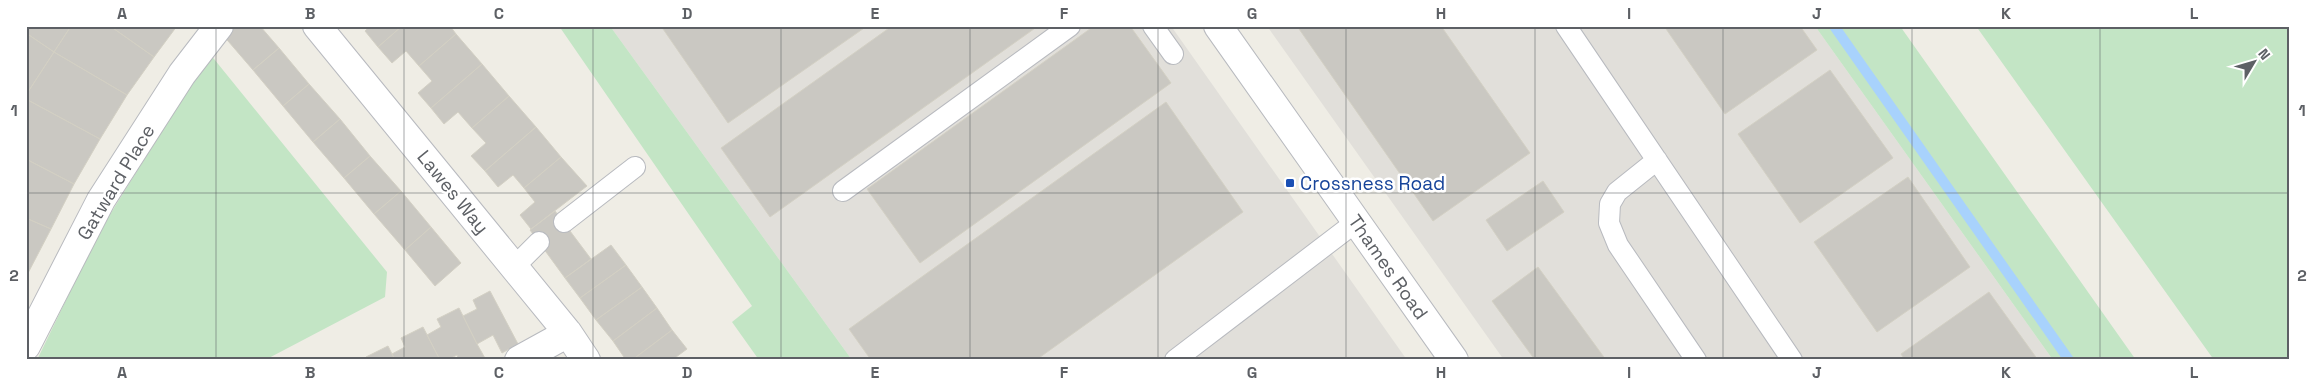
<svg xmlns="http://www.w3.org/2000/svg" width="2316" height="386" font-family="'Space Grotesk',sans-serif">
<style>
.industrial{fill:#e1dfda}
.green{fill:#c3e5c5}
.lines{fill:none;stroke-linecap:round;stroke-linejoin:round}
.stream{stroke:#a8d2fc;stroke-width:10}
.building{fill:#cac8c2;stroke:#d3d0c4}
.lane-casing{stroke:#b8babf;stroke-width:22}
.street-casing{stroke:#b8babf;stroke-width:30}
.lane{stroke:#fff;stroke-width:20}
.street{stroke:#fff;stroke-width:28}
.grid{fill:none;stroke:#5d6065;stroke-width:1;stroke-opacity:0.55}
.transit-dot{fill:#1a4fb4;stroke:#fff;stroke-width:2}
.labels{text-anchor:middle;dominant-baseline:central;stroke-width:5;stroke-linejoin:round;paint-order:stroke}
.street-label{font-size:19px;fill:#5d6065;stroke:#fff}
.transit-label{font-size:19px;fill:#164399;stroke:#fff;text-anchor:start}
.neatline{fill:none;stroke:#5d6065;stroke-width:2}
.grid-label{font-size:16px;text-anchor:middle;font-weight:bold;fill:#5d6065}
</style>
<rect width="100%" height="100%" fill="#efede5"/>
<path class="industrial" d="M610,26H1171L1407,360H852Z
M1267,26H1815L2053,360H1504Z"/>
<path class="green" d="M559,26H610L852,360H759L732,322L752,306Z
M1815,26H1900L2136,360H2053Z
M1976,26H2290V360H2214Z
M210,54L387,272L385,297L265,360H37L99,232Z"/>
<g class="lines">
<path class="stream" d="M1834,26L2069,360"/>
</g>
<path class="building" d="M26,26H71L54,52L26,33Z
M71,26H110L154,57L127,95L54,52Z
M110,26H177L154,57Z
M231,26H260L279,48L253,70L222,34Z
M370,26H402L378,47L365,31Z
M402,26H450L456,34L419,66L406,51L392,63L378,47Z
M661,26H867L728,123Z
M892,26H1038L770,217L721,148Z
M1094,26H1130L1171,83L920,263L867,189Z
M1297,26H1441L1530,153L1433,221Z
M1664,26H1800L1817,50L1725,114Z
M26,33L54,52L26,95Z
M456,34L482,64L431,108L418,93L432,81L419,66Z
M279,48L309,84L283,106L253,70Z
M54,52L127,95L100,139L26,99V95Z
M482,64L509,96L472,128L458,112L444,124L431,108Z
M1830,70L1893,158L1800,223L1738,134Z
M309,84L340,119L313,142L283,106Z
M509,96L536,127L485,171L471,156L486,143L472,128Z
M26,99L100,139L74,184L26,159Z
M1166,102L1243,212L1036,360H871L849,329Z
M340,119L370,156L344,178L313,142Z
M536,127L561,157L524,188L513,175L498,187L485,171Z
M370,156L401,191L374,214L344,178Z
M561,157L587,186L531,229L520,215L535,202L524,188Z
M26,159L74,184L51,229L26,218Z
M1908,177L1970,267L1877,332L1814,242Z
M1543,181L1564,212L1507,251L1486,220Z
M401,191L431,227L405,250L374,214Z
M555,211L591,259L565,278L530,230Z
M26,218L51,229L27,275L26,274Z
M431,227L461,263L435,286L405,250Z
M611,245L626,265L580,298L565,278Z
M626,265L642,287L596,320L580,298Z
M1538,267L1606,360H1535L1492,301Z
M642,287L657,308L613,341L596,320Z
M490,291L518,344L502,353L493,335L477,344L463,316L477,309L473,300Z
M1989,292L2038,360H1905L1901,354Z
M459,308L477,344L486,360H459L457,355L447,360H440L427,335L441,327L437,319Z
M657,308L672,330L632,360H626L613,341Z
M423,327L440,360H395L392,354L405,347L401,338Z
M672,330L687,349L672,360H632Z
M388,346L395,360H368L366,357Z"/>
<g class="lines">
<defs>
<path id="lane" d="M1153,26L1173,54
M1566,26L1792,360
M1657,160L1617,192L1610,204L1609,223L1618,245L1696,360
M843,191L1070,26
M564,222L635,167
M514,267L539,242
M1175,360L1356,222"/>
<path id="street" d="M317,26L568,333L586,360
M1218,26L1454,360
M26,346L101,200L182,74L219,26
M519,360L568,333"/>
</defs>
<use href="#lane" class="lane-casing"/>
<use href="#street" class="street-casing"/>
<use href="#lane" class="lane"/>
<use href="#street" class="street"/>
</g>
<path class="grid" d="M216,26V360M404,26V360M593,26V360M781,26V360M970,26V360M1158,26V360M1346,26V360M1535,26V360M1723,26V360M1912,26V360M2100,26V360M26,193H2290"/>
<rect class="transit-dot" x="1285" y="178" width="10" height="10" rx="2.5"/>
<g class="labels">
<g class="street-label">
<text transform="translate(116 182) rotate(-59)">Gatward Place</text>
<text transform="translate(453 192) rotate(51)">Lawes Way</text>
<text transform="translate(1388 267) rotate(55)">Thames Road</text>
</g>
<g class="transit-label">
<text x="1300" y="183">Crossness Road</text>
</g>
</g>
<rect width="2316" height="386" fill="none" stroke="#ffffff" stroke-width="55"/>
<g transform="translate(2254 62) rotate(52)" stroke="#ffffff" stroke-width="4" paint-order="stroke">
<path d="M0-4L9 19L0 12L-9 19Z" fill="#5d6065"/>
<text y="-8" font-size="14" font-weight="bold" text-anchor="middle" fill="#5d6065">N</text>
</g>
<rect x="28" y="28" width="2260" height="330" class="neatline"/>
<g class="grid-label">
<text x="122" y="19">A</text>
<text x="310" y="19">B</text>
<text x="499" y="19">C</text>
<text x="687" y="19">D</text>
<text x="875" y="19">E</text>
<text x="1064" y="19">F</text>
<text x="1252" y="19">G</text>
<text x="1441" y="19">H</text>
<text x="1629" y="19">I</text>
<text x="1817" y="19">J</text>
<text x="2006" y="19">K</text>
<text x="2194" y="19">L</text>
<text x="14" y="116">1</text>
<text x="2302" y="116">1</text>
<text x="14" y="281">2</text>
<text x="2302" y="281">2</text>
<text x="122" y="378">A</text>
<text x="310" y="378">B</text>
<text x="499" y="378">C</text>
<text x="687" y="378">D</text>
<text x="875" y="378">E</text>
<text x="1064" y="378">F</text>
<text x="1252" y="378">G</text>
<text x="1441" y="378">H</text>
<text x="1629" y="378">I</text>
<text x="1817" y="378">J</text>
<text x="2006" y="378">K</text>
<text x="2194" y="378">L</text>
</g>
</svg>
